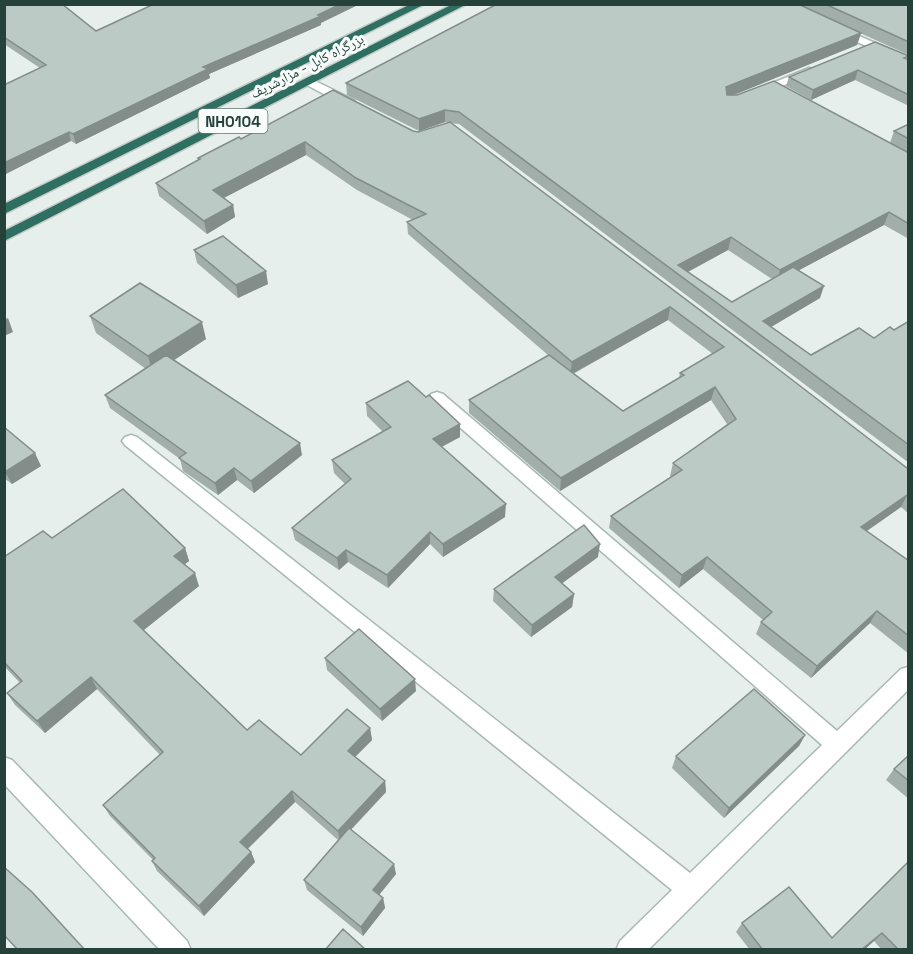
<svg xmlns="http://www.w3.org/2000/svg" width="913" height="954" font-family="'Space Grotesk','Noto Naskh Arabic',sans-serif">
<style>
.lines{fill:none;stroke-linecap:round;stroke-linejoin:round}
.street-casing{stroke:#a8b8b2;stroke-width:3}
.highway-casing{stroke:#c2cac8;stroke-width:3}
.street{fill:#fff;fill-rule:evenodd}
.highway{fill:#2f6f62;fill-rule:evenodd}
.wall{fill:#a1aea9;fill-rule:evenodd}
.shaded-wall{fill:#838d89}
.building{fill:#bbcac4;stroke:#838d89;stroke-width:1.5}
.labels{text-anchor:middle;dominant-baseline:central;stroke-width:6;stroke-linejoin:round;paint-order:stroke}
.far-street-label{font-size:14px;fill:#24423a;stroke:#f7fbf9}
.shield{fill:#f7fbf9;stroke:#637a73;stroke-width:1.5}
.shield-label{font-size:15px;font-weight:bold;fill:#24423a}
</style>
<rect width="100%" height="100%" fill="#e6efeb"/>
<g class="lines">
<defs>
<path id="street" d="M838,27L908,57V64L834,32L833,30Z
M809,68L813,69V73L761,95H753L751,92Z
M309,78L354,100L356,103L354,106H346L305,84V80Z
M437,392L443,394L837,731L901,669L908,667V690L648,950H616L620,941L672,890L125,445L122,441L125,437L131,435L137,437L690,873L822,745L431,402L429,398L431,394Z
M4,757L12,760L187,941L191,950H160L4,784Z"/>
<path id="highway" d="M411,4H425L4,214V204Z
M453,4H467L4,241V231Z"/>
</defs>
<use href="#street" class="street-casing"/>
<use href="#highway" class="highway-casing"/>
<use href="#street" class="street"/>
<use href="#highway" class="highway"/>
</g>
<path class="wall" d="M4,4L96,31L321,23V25L209,74L210,78L76,144L71,141L40,68L4,44Z
M497,4H909V55L833,21L861,33L857,45L733,95L890,143L894,131L909,124V239L884,225L799,270L820,298L771,327L811,355L874,338L894,330L909,321V463L459,124L450,123L907,468H909V514L901,507L867,531L909,561V654L870,623L811,678L756,634L761,622L763,620L703,569L679,588L609,528L611,516L671,477L670,476L673,463L727,424L711,400L560,491L469,413V400L548,355L408,234L407,222L413,220L357,190L306,155L224,198L233,205L235,217L207,234L159,196L156,183L198,160V158L241,139L413,131L418,132L449,123L445,122L419,131L347,95L346,83ZM728,250L772,279L732,302L688,272ZM668,320L713,354L680,373L679,378L623,411L573,374Z
M908,60L909,106L855,80L811,100L786,86L789,77Z
M194,250L268,284L238,298L197,263Z
M90,316L206,339L174,360L302,455L254,493L237,480L218,495L183,471L180,459L110,408L105,395L146,369L96,333Z
M366,403L460,437L442,447L505,517L443,557L430,544L388,588L348,562L339,570L295,540L292,528L345,484L334,473L332,460L383,432L367,416Z
M4,427L41,466L12,484L4,478Z
M52,538L185,548L189,561L184,565L199,586L143,630L247,730L301,755L370,728L372,740L355,757L385,781L386,792L351,830L396,874L379,895L383,898L385,908L363,936L307,890L304,880L338,840L295,802L248,849L251,852L255,862L204,916L157,871L152,861L153,860L110,816L103,805L160,755L97,689L45,733L15,705L7,693L20,683L4,666V557Z
M598,557L562,583L574,594L572,607L531,637L493,601L494,589Z
M325,658L416,691L382,721L327,670Z
M805,735L799,746L724,818L672,768L676,756Z
M909,755V799L886,780L894,769Z
M909,861V950H882L874,941L864,950H750L736,932L742,923L832,938Z"/>
<path class="shaded-wall" d="M341,4H360L321,23V25L209,74L210,78L76,144L73,134L203,67Z
M861,33L857,45L724,99L726,87Z
M858,70L855,80L811,100L813,90Z
M445,110V122L419,131V119Z
M69,132L71,141L4,175V163Z
M305,142L306,155L216,202L213,190Z
M233,205L235,217L207,234L204,221Z
M889,212L884,225L777,282L780,270Z
M731,237L728,250L680,276L678,265Z
M266,271L268,284L238,298L236,285Z
M824,286L820,298L759,334L763,321Z
M670,307L668,320L570,375L572,362Z
M8,318L13,332L4,336V320Z
M202,322L206,339L153,374L148,356Z
M715,387L711,400L560,491L561,478Z
M460,424V437L433,451V439Z
M300,443L302,455L254,493L251,481Z
M35,453L41,466L12,484L5,472Z
M234,468L237,480L218,495L215,483Z
M907,495L901,507L855,539L861,527Z
M506,504L505,517L443,557V544Z
M430,532V544L388,588L387,575Z
M600,544L598,557L553,590L555,577Z
M185,548L189,561L178,569L174,556Z
M346,550L348,562L339,570L337,558Z
M707,557L703,569L679,588L682,575Z
M195,573L199,586L139,634L134,621Z
M574,594L572,607L531,637L532,625Z
M877,611L870,623L811,678L817,666Z
M91,677L97,689L45,733L37,721Z
M415,679L416,691L382,721L380,709Z
M370,728L372,740L350,762L348,751Z
M805,735L799,746L724,818L729,808Z
M385,781L386,792L340,841L338,831Z
M292,791L295,802L244,852L240,842Z
M251,852L255,862L204,916L199,906Z
M394,864L396,874L375,900L373,890Z
M383,898L385,908L363,936L361,927Z
M882,933L874,941L864,950H861Z"/>
<path class="building" d="M4,4H62L96,31L154,4H341L318,15L321,16L203,67L208,69L73,134L69,132L4,163V85L46,65L4,37Z
M497,4H798L861,33L726,87L727,95H737L774,81L909,153V224L889,212L780,270L731,237L678,265L732,302L793,267L824,286L763,321L811,355L859,328L874,338L890,327L894,330L909,321V445L459,112L445,110L419,119L346,83Z
M825,4H909V42Z
M875,42L909,56L904,58L909,60V95L858,70L813,90L789,77Z
M333,90L413,131L418,132L450,122L765,359L907,468H909V496L907,495L861,527L909,561V636L877,611L817,666L761,622L772,612L707,557L682,575L611,516L682,470L673,463L736,419L715,387L561,478L469,400L549,355L623,411L684,375L680,373L724,347L670,307L572,362L407,222L426,214L356,178L305,142L213,190L233,205L204,221L156,183L200,159L198,158L239,137L241,139Z
M909,124V139L894,131Z
M223,236L266,271L236,285L194,250Z
M140,283L202,322L148,356L90,316Z
M166,355L300,443L251,481L234,468L215,483L179,458L186,453L105,395Z
M408,381L426,397L429,395L460,424L433,439L506,504L443,544L430,532L387,575L346,550L337,558L292,528L351,479L332,460L391,427L366,403Z
M4,427L35,453L5,472L4,471Z
M123,489L185,548L174,556L195,573L134,621L247,730L259,720L301,755L347,709L370,728L348,751L385,781L338,831L292,791L240,842L251,852L199,906L152,861L155,858L103,805L163,752L91,677L37,721L7,693L22,681L4,662V557L43,531L52,538Z
M584,525L600,544L555,577L574,594L532,625L494,589Z
M359,629L415,679L380,709L325,658Z
M754,689L805,735L729,808L676,756Z
M909,755V781L894,769Z
M349,828L394,864L373,890L383,898L361,927L304,880Z
M909,861V950H899L882,933L861,950H763L742,923L789,887L832,938Z
M4,867L32,892L85,950H18L4,935Z
M343,929L366,950H325Z"/>
<g class="labels">
<g class="far-street-label">
<text transform="translate(307 66) rotate(-27)">بزرگراه کابل - مزارشریف</text>
</g>
<rect class="shield" x="198.5" y="109" width="69" height="24" rx="4.5"/>
<g class="shield-label">
<text x="233" y="121">NH0104</text>
</g>
</g>
<rect width="913" height="954" fill="none" stroke="#24423a" stroke-width="12"/>
</svg>
